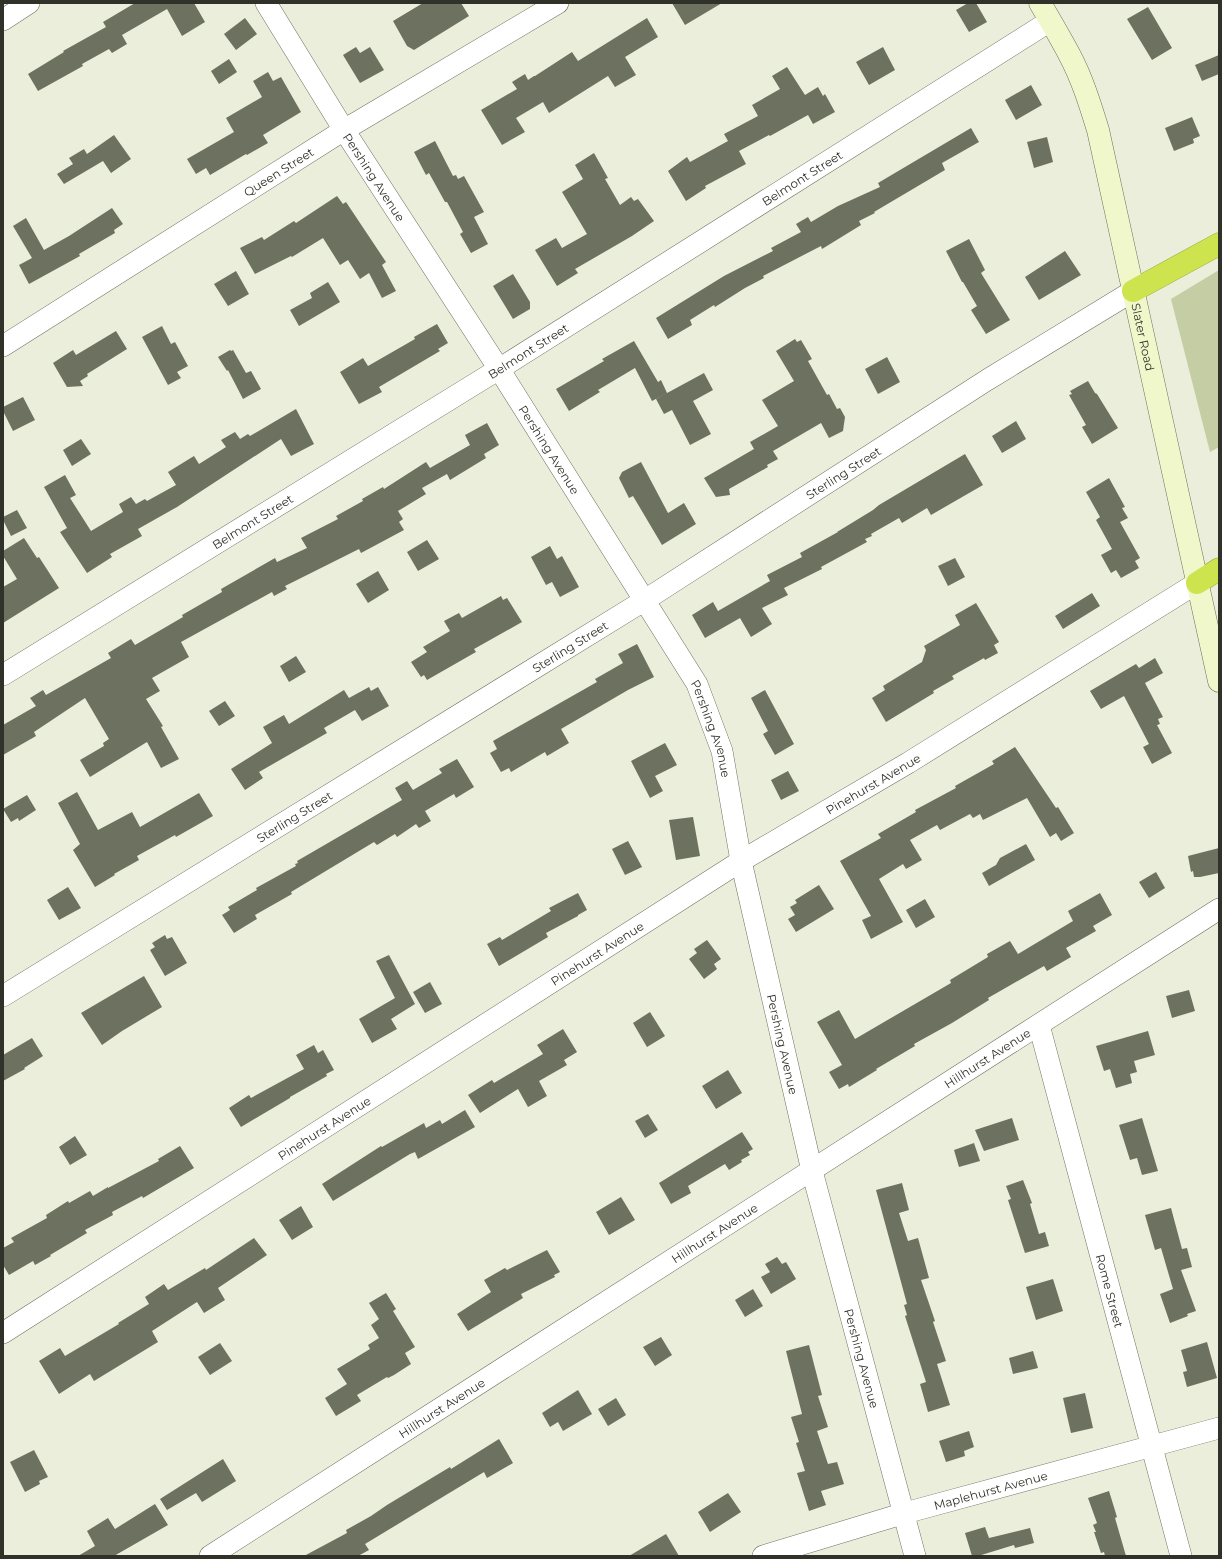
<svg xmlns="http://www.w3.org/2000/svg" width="1222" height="1559" font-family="Montserrat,sans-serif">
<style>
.green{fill:#c4cda3}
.building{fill:#6d715f}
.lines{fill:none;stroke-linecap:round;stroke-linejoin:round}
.street-casing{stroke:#6e7261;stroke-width:22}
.secondary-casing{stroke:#6e7261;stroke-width:23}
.highway-casing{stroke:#96a642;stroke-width:23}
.street{stroke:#fff;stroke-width:21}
.secondary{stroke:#f0f7ca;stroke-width:22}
.highway{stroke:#cde44f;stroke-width:22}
.labels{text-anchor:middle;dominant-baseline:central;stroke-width:4;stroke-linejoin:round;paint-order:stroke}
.street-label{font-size:12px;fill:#30322a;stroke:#fff}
</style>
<rect width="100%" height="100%" fill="#eaeeda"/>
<path class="green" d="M1219,270V447L1210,452L1171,299Z"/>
<path class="building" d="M135,3H194L205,22L182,36L167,9L122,35L127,44L112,53L109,49L82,64L83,66L38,91L28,74L64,52L63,51L106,27L103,22Z
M423,3H461L469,16L414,50L407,46L393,21Z
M672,3H722L685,25Z
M968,3H976L987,22L969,32L956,10Z
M1148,7L1172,48L1152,60L1127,19Z
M245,18L257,34L236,50L224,34Z
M647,18L658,37L625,57L636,75L615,87L608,76L549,113L543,102L516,118L525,132L502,145L481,110L517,89L512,82L525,74L528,80L534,76H535L572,52L578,61Z
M356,47L360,53L370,47L384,70L360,83L343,55Z
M883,47L895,70L869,85L856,62Z
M1219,55V74L1202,81L1195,65Z
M229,59L237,72L219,84L211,71Z
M787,67L805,95L818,87L823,96L825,94L835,112L813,124L808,115L770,136L769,135L739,151L746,164L705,186L706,188L686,201L668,171L687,157L690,162L728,141L724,134L758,116L752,105L780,89L772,76Z
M268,72L273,81L281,77L301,112L263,135L268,143L247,155L246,154L210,175L206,168L196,174L187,159L234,132L226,118L262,97L253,81Z
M1031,85L1042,105L1016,120L1005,100Z
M1192,117L1200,136L1193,139L1194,143L1174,151L1165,128Z
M971,128L979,142L942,163L945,170L874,212L875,213L859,221L861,225L822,249L821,246L763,276L764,278L745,288L715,307L714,305L690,320L692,325L668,339L656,318L724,276L773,251L771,248L801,232L796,224L808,217L811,222L838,206L880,187L878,183Z
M114,135L131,159L111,173L103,161L64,184L57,174L73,164L69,158L84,149L87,154Z
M1047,137L1053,162L1034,168L1027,142Z
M435,141L453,176L456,175L458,179L464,176L484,212L474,217L488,244L471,253L460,234L463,232L447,202H445L429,173L426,175L414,152Z
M594,153L608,178L605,179L620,205L631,197L634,201L638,199L654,221L632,236L575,269L578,273L557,286L535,250L556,238L562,248L587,234L562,192L583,179L575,165Z
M337,196L343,204L346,202L386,262L382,265L396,291L382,298L369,273L360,279L348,260L340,265L323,238L292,257L291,256L255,274L240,248L262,237L264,240L294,221L296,223Z
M112,208L123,224L114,230L115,233L79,254L80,256L29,284L19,265L32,258L13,226L26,218L44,250L69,236Z
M969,239L985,270L981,273L1010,320L986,334L971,310L977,306L963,282H962L946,251Z
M1065,251L1081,275L1039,300L1025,277Z
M236,271L249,294L228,306L214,284Z
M513,274L530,302V309L513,319L493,286Z
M328,282L340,302L299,326L290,310L312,298L310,293Z
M437,324L448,343L438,349L440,351L379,387L382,392L359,404L340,372L363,358L368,366L415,339L414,337Z
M162,326L171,344L175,342L188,366L177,372L181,378L168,385L142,337Z
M116,331L127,349L87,374L88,376L80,381L83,386L67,387L53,363L73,350L76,355Z
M795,339L797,342L801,340L812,359L808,361L827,395L829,394L837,409L840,408L845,417L843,431L829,438L821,423L773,451L778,459L767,465L768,467L729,489L730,495L716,497L704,478L754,449L750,442L778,426L762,400L794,381L776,351Z
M634,341L658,382L661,380L667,393L652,401L635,368L598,390L600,392L569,411L556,389L604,361L602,359Z
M230,350L231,351L233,350L246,373L251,371L261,389L243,399L228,370L227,371L218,357Z
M887,357L900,382L878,394L865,369Z
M704,373L713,390L693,401L711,434L690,445L672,410L664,414L656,399Z
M1088,381L1095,393L1097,394L1118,428L1092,444L1082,427L1086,425L1069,395L1072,394L1070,391Z
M23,397L35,420L13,431L3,411V407Z
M296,409L314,444L291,456L281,439L177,507L138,529L142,536L110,554L112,557L87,573L60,532L67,528L44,487L65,475L76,495L70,498L91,531L123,512L119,504L131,497L136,504L145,499L147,501L176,485L168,472L194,456L199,464L226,447L221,440L235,432L240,439L248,434L250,436Z
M1016,421L1026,439L1002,453L992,436Z
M487,423L499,445L484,454L486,458L450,480L447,474L422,488L426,494L398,511L403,519L399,522L404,530L361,553L359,549L285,586L287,589L274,596L272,592L181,642L189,657L152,678L160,691L146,699L163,726L161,727L179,759L161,768L147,742L90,777L80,760L104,746L103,743L109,739L85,698L34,732L36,736L3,755V725L36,706L30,698L43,690L46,695L111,658L108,653L131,639L135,645L183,617L182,615L222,592L221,589L275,558L277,562L307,548L301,538L338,519L336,516L363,501L362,499L383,487L384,489L426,462L430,468L470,445L465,435Z
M81,439L91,454L72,466L63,450Z
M965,454L983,485L931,515L927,508L902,523L899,518L871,534L872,536L865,539L867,542L821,567L822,569L784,588L788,595L762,608L772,624L751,637L740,618L705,638L692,615L713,602L718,611L770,581L767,575L802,557L800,553L838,532H837L873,510L879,505Z
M641,462L668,513L684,503L696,524L662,545L633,496L629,498L619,478L622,472Z
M1109,478L1125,507L1122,508L1128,518L1120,522L1140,558L1135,561L1139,568L1121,578L1116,570L1111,573L1101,555L1112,549L1096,520L1100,517L1086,492Z
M17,510L27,528L11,536L3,520V517Z
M24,538L37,558L39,557L59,588L3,623V587L17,579L3,556V551Z
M427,540L439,559L418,571L407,552Z
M550,546L557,559L562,556L579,587L560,597L552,582L546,585L531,557Z
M955,558L965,577L948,586L938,566Z
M378,571L389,590L368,603L356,584Z
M1092,593L1100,606L1063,629L1055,616Z
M501,596L503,600L507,598L522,622L474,649L476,652L427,680L424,675L421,677L411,662L427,652L423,647L450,631L444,621L459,613L462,618Z
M976,603L999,642L994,645L998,653L985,660L984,658L952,676L954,679L933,691L934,693L886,722L872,698L885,690L883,686L922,662L926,650L924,646L960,625L955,615Z
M637,644L654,677L628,690L561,729L569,743L547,756L545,752L511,772L509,768L501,772L490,753L497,749L493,741L597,682L595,679L623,663L618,654Z
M296,656L306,672L289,682L280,666Z
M1155,658L1163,673L1145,683L1163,717L1158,719L1160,724L1157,725L1172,753L1152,764L1143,747L1149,744L1124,696L1101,709L1090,691L1136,664L1139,668Z
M369,687L371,691L378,687L389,706L362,721L355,710L324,728L327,733L259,772L263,778L245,790L231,769L272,743L263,727L284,715L289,724L344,690L349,698Z
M765,690L794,744L775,755L763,734L768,731L751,698Z
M225,701L235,716L219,726L209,711Z
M665,743L677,765L655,776L663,791L650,798L631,761Z
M1015,747L1056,808L1058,807L1074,833L1061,841L1056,833L1050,837L1027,798L983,820L980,814L973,818L970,814L940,830L937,825L910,840L922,860L906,869L903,864L879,879L903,922L871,939L862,920L871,916L840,861L881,838L878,834L916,812L915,810L956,788L955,786L994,764L992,761Z
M457,759L474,787L456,798L454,794L425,811L431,821L419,828L416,824L397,837L395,834L377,845L374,842L291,892L292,894L255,915L257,919L234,933L222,915L230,910L228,907L257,890L256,888L296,866L295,864L298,863L297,861L402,800L395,788L407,781L413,790L442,773L439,769Z
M788,771L799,791L781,800L771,780Z
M77,792L98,830L132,812L140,827L199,793L213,816L176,837L175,835L137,856L139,860L114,874L115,875L95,887L73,850L80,844L58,803Z
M27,795L36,810L19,821L18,818L11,822L3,809Z
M693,817L700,856L676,860L669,820Z
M628,841L642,867L625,875L612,849Z
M1026,844L1035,860L989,886L982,873L996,865L1000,858Z
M1219,848V873L1200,877H1194L1193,871L1191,872L1188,856Z
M1156,872L1165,888L1149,898L1139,882Z
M819,885L834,909L796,932L788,919L795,915L790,907L797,903L795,900Z
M68,887L81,908L59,920L47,900Z
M578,893L587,910L578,915V916L546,933L548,937L499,966L487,944L500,937L502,940L551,911L549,908Z
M1100,893L1112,915L1093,926L1096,931L1066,948L1071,957L1047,971L1044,966L988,998L989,1000L952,1023L914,1044L915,1046L876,1069L877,1070L849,1087L848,1084L839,1089L829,1072L842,1065L817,1022L839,1010L855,1039L951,983L950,980L988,957L987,954L1010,941L1018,954L1073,921L1068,911Z
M925,899L935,917L916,928L906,910Z
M165,935L167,939L172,937L187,963L165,976L150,950L155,947L152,943Z
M707,940L721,959L714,964L717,969L704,979L689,959L697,953L694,949Z
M389,955L415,1004L391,1019L397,1029L372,1043L359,1019L395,998L376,961Z
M144,976L162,1007L122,1031L102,1045L81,1013Z
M430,982L442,1004L425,1013L413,992Z
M1189,990L1195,1011L1172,1018L1166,996Z
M650,1012L665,1036L647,1047L633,1023Z
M563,1029L577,1052L564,1060L567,1065L539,1081L547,1096L528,1107L518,1089L480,1113L468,1095L492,1080L494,1083L543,1054L537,1045Z
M1148,1031L1155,1055L1134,1061L1137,1072L1130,1074L1132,1083L1116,1088L1110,1069L1104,1071L1096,1046Z
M32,1038L43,1056L24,1068L25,1069L3,1081V1055Z
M314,1045L318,1053L323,1050L334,1070L326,1074L327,1076L290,1097V1098L241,1127L229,1108L249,1095L251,1098L304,1069L296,1055Z
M728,1070L742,1093L716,1109L702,1086Z
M465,1110L475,1127L418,1159L415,1152L410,1154L333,1201L322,1184L381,1146L382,1147L424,1123L426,1128L440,1120L442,1124Z
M648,1114L658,1130L645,1138L635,1121Z
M1012,1118L1019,1140L984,1151L975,1130Z
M1142,1118L1158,1171L1142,1175L1137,1158L1130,1160L1119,1125Z
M742,1132L753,1149L748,1152L750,1155L741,1160L742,1162L729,1170L725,1164L688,1186L691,1193L671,1204L659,1183Z
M75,1136L87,1155L70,1165L59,1147Z
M974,1143L980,1161L959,1167L954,1150Z
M180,1146L194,1168L143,1198L142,1196L112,1212L113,1215L85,1230L87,1233L50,1255L51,1256L35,1265L33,1261L9,1275L3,1265V1248L14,1242L11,1238L47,1218L46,1215L68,1201L69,1203L90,1191L93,1196L108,1187V1188L159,1161L158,1159Z
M1023,1180L1032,1203L1030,1204L1039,1234L1045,1232L1049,1246L1025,1253L1008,1200L1011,1199L1006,1186Z
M902,1183L909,1210L899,1213L908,1241L918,1238L929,1278L921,1280L935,1321L933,1322L946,1361L937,1364L950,1405L928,1412L920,1384L926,1382L905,1316L907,1315L904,1305L907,1304L876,1190Z
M621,1197L635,1220L609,1235L596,1212Z
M301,1206L313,1227L292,1240L279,1220Z
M1171,1208L1182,1249L1187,1248L1192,1267L1181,1270L1196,1311L1187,1314L1188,1316L1170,1323L1160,1294L1173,1289L1161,1248L1155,1250L1145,1215Z
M254,1238L267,1255L218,1288L225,1300L204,1313L197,1302L152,1331L158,1342L94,1381L90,1374L59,1394L39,1361L60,1348L65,1356L119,1324L118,1323L149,1304L145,1297L164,1284L168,1290L205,1268L206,1270Z
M547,1250L560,1272L554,1275L555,1277L521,1294L523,1298L468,1331L457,1314L491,1292L484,1280L505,1268L507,1270Z
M777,1257L782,1264L786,1262L796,1279L771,1294L761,1277L770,1272L765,1264Z
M1053,1279L1063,1311L1036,1320L1026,1287Z
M753,1289L763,1306L745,1317L735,1300Z
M386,1293L396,1309L393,1311L415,1347L405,1353L411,1364L394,1375L388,1378L387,1377L357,1395L361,1401L336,1416L325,1398L347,1384L337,1369L370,1349L368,1345L379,1338L371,1325L379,1319L369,1303Z
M661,1337L672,1355L655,1366L643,1347Z
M1207,1342L1217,1378L1187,1387L1183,1372L1187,1371L1181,1350Z
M220,1343L232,1361L210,1375L198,1357Z
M809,1345L822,1395L818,1396L828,1427L817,1431L828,1464L837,1462L844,1484L821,1491L826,1505L809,1511L797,1473L805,1471L796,1443L799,1442L791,1417L802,1414L786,1351Z
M1033,1351L1038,1368L1013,1374L1009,1358Z
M578,1390L592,1414L563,1431L558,1422L550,1427L542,1413Z
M1085,1393L1093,1428L1071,1433L1063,1398Z
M616,1398L626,1415L608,1426L598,1409Z
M969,1431L974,1447L964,1451L965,1456L946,1462L939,1441Z
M499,1439L513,1463L487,1478L484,1472L365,1544L369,1550L358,1556H304L347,1533L346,1530L371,1516L387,1505L450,1467L451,1469Z
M34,1450L48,1477L39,1481L40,1484L25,1492L10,1462Z
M223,1459L236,1481L202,1502L196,1493L167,1510L160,1499Z
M1109,1491L1117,1517L1115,1518L1126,1556H1105L1104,1552L1101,1553L1094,1532H1096L1093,1525L1097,1523L1088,1498Z
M728,1493L741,1512L710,1532L698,1512Z
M155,1504L168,1525L114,1556H78L95,1546L87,1531L108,1518L115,1529Z
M985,1527L989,1538L1030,1528L1034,1543L1015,1548L1014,1545L978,1556H972L965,1533Z
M666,1534L679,1556H629Z"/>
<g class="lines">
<defs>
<g id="street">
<path id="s1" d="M266,3L344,130L499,369L697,684L722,751L741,861L812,1171L915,1556"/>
<path d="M3,20L29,3"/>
<path id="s2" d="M3,346L344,130L558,3"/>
<path id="s3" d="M3,675L499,369L1050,21"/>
<path id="s4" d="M3,996L645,600L987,380L1133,291"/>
<path id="s5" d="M1039,1025L1181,1556"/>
<path id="s6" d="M3,1333L741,861L908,763L1197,583"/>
<path id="s7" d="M210,1556L1219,909"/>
<path id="s8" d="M763,1556L905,1513L1219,1428"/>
</g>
<g id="secondary">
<path id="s9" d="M1040,3C1050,20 1060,37 1069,54C1082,78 1090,104 1098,130L1219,681"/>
</g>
<path id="highway" d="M1133,291L1219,244
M1197,583L1219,569"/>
</defs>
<use href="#street" class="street-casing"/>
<use href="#secondary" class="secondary-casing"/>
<use href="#highway" class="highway-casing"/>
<use href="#street" class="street"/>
<use href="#secondary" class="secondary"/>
<use href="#highway" class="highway"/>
</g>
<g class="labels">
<g class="street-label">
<text stroke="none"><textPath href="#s2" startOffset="326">Queen Street</textPath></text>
<text stroke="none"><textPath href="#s1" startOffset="205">Pershing Avenue</textPath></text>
<text stroke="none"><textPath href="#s3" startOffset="941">Belmont Street</textPath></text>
<text stroke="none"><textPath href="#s9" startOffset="352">Slater Road</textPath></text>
<text stroke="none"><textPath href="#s3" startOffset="617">Belmont Street</textPath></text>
<text stroke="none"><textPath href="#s1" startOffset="529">Pershing Avenue</textPath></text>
<text stroke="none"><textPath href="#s4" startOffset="990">Sterling Street</textPath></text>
<text stroke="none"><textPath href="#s3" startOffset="293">Belmont Street</textPath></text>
<text stroke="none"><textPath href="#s4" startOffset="666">Sterling Street</textPath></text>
<text stroke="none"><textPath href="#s1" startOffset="853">Pershing Avenue</textPath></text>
<text stroke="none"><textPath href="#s6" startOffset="1029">Pinehurst Avenue</textPath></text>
<text stroke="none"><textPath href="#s4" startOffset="342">Sterling Street</textPath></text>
<text stroke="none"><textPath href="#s6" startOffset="705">Pinehurst Avenue</textPath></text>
<text stroke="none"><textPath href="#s1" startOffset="1177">Pershing Avenue</textPath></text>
<text stroke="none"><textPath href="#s7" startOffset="923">Hillhurst Avenue</textPath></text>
<text stroke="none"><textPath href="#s6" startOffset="381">Pinehurst Avenue</textPath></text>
<text stroke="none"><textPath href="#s7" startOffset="599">Hillhurst Avenue</textPath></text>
<text stroke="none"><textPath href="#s5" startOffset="275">Rome Street</textPath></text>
<text stroke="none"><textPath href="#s1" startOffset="1501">Pershing Avenue</textPath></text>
<text stroke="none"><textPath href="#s7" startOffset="275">Hillhurst Avenue</textPath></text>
<text stroke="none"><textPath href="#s8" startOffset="237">Maplehurst Avenue</textPath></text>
</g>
</g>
<rect width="1222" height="1559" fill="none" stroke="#30322a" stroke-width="8"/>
</svg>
